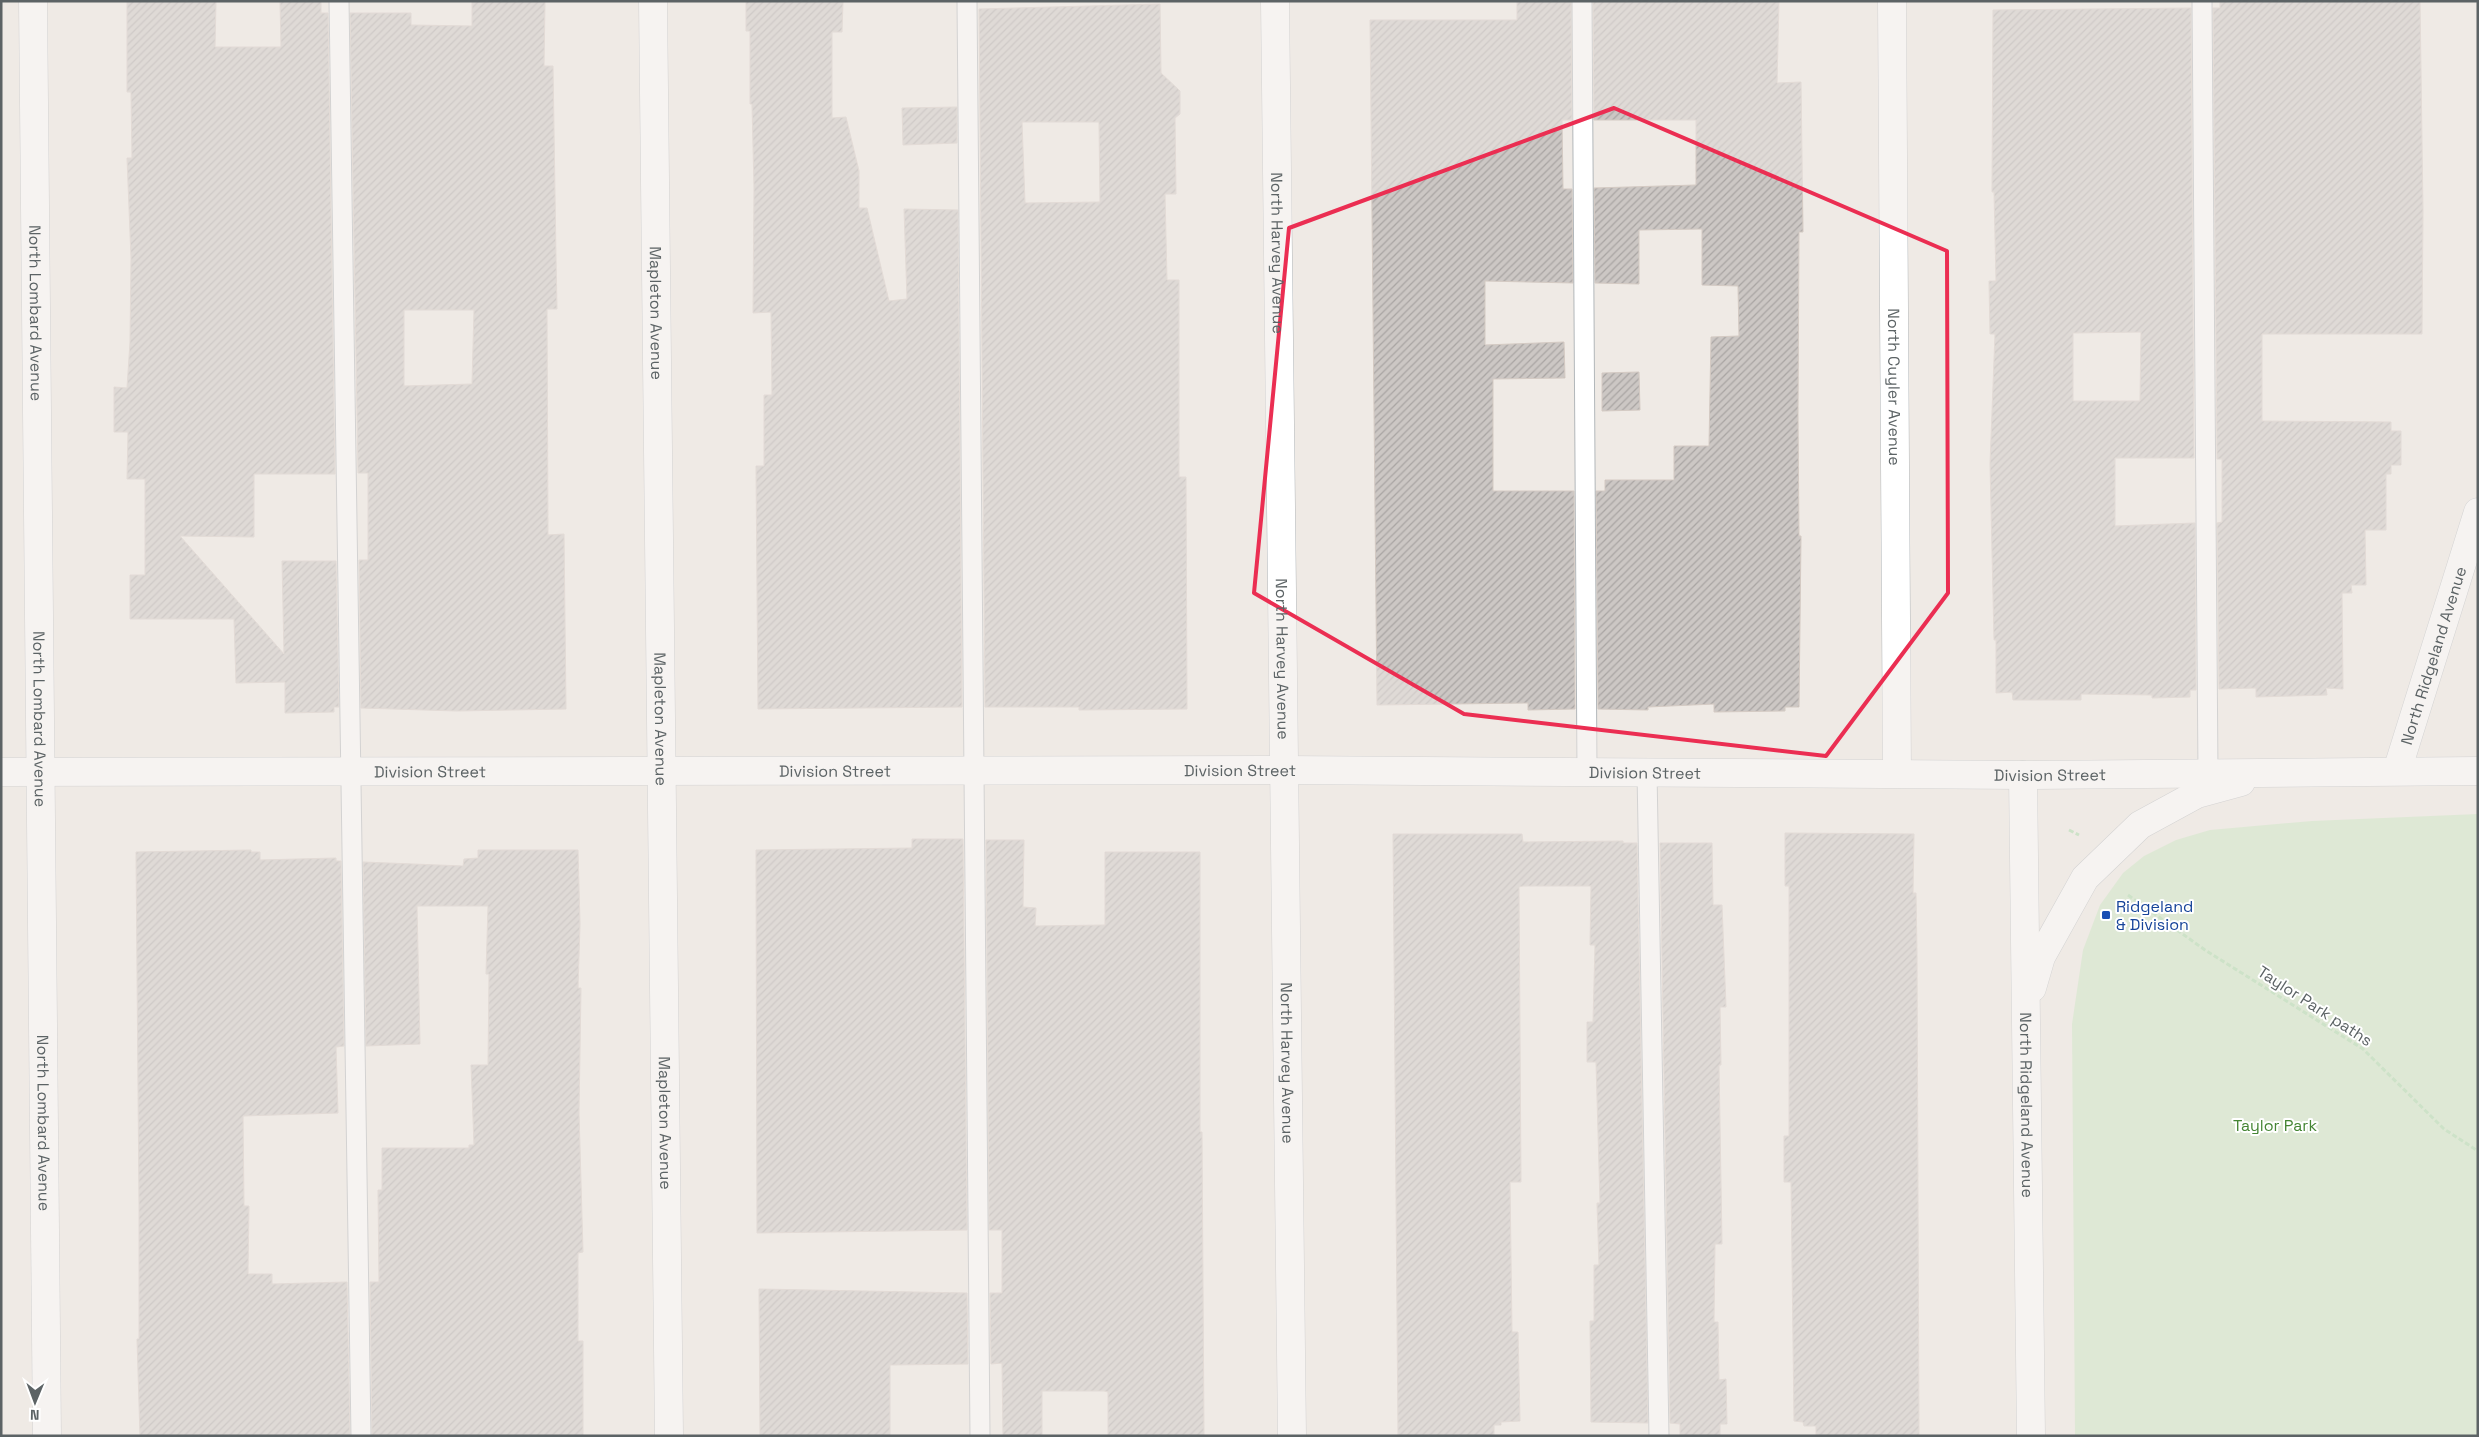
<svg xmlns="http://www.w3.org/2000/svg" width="2479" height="1437" font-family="'Space Grotesk',sans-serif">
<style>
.park{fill:#cbe7c1}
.building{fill:url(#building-hatch);stroke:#d4cac3;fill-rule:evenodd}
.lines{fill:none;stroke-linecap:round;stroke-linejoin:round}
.lane-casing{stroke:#b2b7ba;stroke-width:21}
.street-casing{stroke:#b2b7ba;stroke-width:29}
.secondary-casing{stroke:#b3b9bc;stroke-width:29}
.path{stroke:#a4d9a4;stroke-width:3;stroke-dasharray:5 2.5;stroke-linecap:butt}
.lane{stroke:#fff;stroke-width:19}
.street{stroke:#fff;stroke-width:28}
.secondary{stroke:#fff;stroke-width:28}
.marked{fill:none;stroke:#eb2e52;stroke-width:4;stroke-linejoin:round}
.transit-dot{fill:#1a4fb4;stroke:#fff;stroke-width:2}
.labels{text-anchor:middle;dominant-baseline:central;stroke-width:4;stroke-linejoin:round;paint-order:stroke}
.street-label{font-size:16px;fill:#5c6365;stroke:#fff}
.transit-label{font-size:16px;fill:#164399;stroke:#fff;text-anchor:start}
.park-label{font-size:16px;fill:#458534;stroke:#fff}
</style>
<defs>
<pattern id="building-hatch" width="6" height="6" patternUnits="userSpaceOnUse" patternTransform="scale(1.25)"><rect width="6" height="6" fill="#ccc7c4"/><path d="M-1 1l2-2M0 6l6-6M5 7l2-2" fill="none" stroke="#a9a5a3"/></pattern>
</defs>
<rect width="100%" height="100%" fill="#efeae5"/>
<path class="park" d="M2478,814V1436H2075L2072,1024L2083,950L2100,905L2123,873L2144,856L2176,840L2210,830L2312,821Z"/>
<path class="building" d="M127,1H216L215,47H281L280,1H321V13H328L335,474H254V537L180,536L284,654L282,561H336L339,707H334V712L285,713V682L236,683L234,619H130V575H145V479H127L128,432H114V387L127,388L130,342L131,258L127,158H132L131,92H127Z
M472,1H545L544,66H553L556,258L557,309H547L548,535L564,534L566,709L457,711L361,708L359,560H368V473H358L350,13H411V25L472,26ZM404,310H474L472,384L404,386Z
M746,1H843L842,32H832V118L846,117L859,171V208H867L889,301L907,299L904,209L958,210L962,707L758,709L756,466H764V395H772L771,312L753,313L754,188L752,104H750V31H746Z
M1517,1H1571L1572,120H1562L1563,189H1572L1573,283L1485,281V345L1564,342L1565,378L1493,379V491H1574L1575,709L1528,710V703L1377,705L1370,20H1517Z
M1593,1H1779L1777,83L1801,82L1803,232H1799L1798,415L1799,536H1801L1799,707H1785V711L1714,712V704L1648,707V710L1598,709L1596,491H1605V480H1674V446H1709L1711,337L1739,336L1738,286L1702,285V229L1639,230V284L1595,283L1594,188L1696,185V120H1594Z
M2220,1H2420L2423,212L2422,334H2262V421L2391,422V431H2401V465H2391V474H2386V530H2365L2366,585H2351L2352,593H2342L2343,689L2326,688L2327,695L2256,697V688L2219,689L2217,523L2222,522V459H2217L2213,8H2220Z
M1160,4L1161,73L1180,91V114L1175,118L1176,194H1165L1167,280H1179V477H1186L1187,709L1079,710V707H985L979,9ZM1022,122H1099L1100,202L1025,203Z
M2191,8L2194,458H2115V526L2195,523L2196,690H2190V697L2152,698V695L2081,694V700H2013L2012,692L1996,693V640H1994L1990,464L1995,334H1990L1989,281H1996L1994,192H1992L1993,10ZM2141,332L2140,401H2073V333Z
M957,107V143L903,145L902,108Z
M1639,372L1640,410L1602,411V373Z
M1785,833L1914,834L1913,893H1916L1917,953L1919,1436H1816V1426H1804L1803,1422L1794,1421L1791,1182H1784V1136H1789V886H1785Z
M1393,834H1522L1523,842L1623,841V843H1637L1648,1423L1591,1422L1590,1321H1594V1265H1599L1597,1203H1600L1596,1062H1587V1022H1593L1595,945H1590L1591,886H1523L1519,887L1521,1182H1510L1512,1332H1518L1520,1421L1501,1422V1425H1494V1436H1398Z
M912,839H963L967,1230L757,1233L756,850L912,848Z
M986,840H1024L1023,907L1036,908L1035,926L1105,925V852H1200V1132H1202L1204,1436H1108V1392L1104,1391H1042V1436H1003L1002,1363L991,1364L990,1293H1002V1230H989Z
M1660,843H1712L1713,905H1722L1726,1007H1720L1721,1065H1719L1722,1244H1715L1714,1322H1718L1719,1380L1726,1379L1727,1424H1720V1436H1680V1424L1670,1423Z
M251,850V852H260V860L336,858V861H341L344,1046L336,1047L338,1113L243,1116L244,1206H249L248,1274H272V1284L347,1282L350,1436H140L137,1339H139V1204L136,852Z
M478,850H578L580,924L578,988H581L579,1113L583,1252L578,1253V1341H583V1436H372L370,1282H379L378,1190H382V1148H469V1145H474L471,1065H488L489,974H486L488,906H417L420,1044L366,1046L363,862L463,866L464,859L478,858Z
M759,1289L967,1293L968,1364L890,1365V1436H760Z"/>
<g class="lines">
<defs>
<path id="lane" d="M339,1L361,1436
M967,1L980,1436
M1582,1L1587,772
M2202,1L2208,773
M1647,772L1659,1436"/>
<g id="street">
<path id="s1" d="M33,1L47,1436"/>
<path id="s2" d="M653,1L669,1436"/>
<path id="s3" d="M1275,1L1292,1436"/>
<path id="s4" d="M1892,1L1897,773"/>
</g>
<g id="secondary">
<path id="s5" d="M2397,771L2478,512"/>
<path id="s6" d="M1,772L1283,770L2023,775L2478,771"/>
<path id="s7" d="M2023,775L2031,1436"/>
<path d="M2032,988L2041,957L2085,878L2140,825L2197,794L2241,782"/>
</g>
</defs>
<use href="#lane" class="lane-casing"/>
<use href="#street" class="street-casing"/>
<use href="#secondary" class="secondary-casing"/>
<path class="path" d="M2069,830L2079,835
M2128,895L2205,950L2363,1049L2444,1129L2478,1151"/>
<use href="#lane" class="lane"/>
<use href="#street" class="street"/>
<use href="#secondary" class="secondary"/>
</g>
<path d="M0 0H2479V1437H0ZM1614,108L1947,251L1948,593L1826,756L1464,714L1254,593L1289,228Z" fill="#efeae5" fill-opacity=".55" fill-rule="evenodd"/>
<path class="marked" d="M1614,108L1947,251L1948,593L1826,756L1464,714L1254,593L1289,228Z"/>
<rect class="transit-dot" x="2101" y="910" width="10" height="10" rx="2.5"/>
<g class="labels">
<g class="street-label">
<text stroke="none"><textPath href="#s3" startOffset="252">North Harvey Avenue</textPath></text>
<text stroke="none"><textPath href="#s1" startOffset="312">North Lombard Avenue</textPath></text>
<text stroke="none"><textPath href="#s2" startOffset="312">Mapleton Avenue</textPath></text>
<text stroke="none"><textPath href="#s4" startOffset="386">North Cuyler Avenue</textPath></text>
<text stroke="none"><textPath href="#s5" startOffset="121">North Ridgeland Avenue</textPath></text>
<text stroke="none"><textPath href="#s3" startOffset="658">North Harvey Avenue</textPath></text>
<text stroke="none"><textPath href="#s2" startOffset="718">Mapleton Avenue</textPath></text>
<text stroke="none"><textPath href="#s1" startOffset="718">North Lombard Avenue</textPath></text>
<text stroke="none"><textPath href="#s6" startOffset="834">Division Street</textPath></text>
<text stroke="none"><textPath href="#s6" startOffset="1239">Division Street</textPath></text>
<text stroke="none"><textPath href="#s6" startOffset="429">Division Street</textPath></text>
<text stroke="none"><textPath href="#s6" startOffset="1644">Division Street</textPath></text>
<text stroke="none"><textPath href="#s6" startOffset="2049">Division Street</textPath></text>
<text transform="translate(2315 1006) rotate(33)">Taylor Park paths</text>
<text stroke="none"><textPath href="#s3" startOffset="1062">North Harvey Avenue</textPath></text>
<text stroke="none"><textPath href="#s7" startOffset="330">North Ridgeland Avenue</textPath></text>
<text stroke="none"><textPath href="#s1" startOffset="1122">North Lombard Avenue</textPath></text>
<text stroke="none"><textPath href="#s2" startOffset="1122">Mapleton Avenue</textPath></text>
</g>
<g class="transit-label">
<text x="2116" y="906">Ridgeland<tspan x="2116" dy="18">&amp; Division</tspan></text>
</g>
<g class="park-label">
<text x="2275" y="1125">Taylor Park</text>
</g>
</g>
<rect width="2479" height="1437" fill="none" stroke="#5c6365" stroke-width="5"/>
<g transform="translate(35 1402) rotate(181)" stroke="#ffffff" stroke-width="4" paint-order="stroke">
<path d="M0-4L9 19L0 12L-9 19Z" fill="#5c6365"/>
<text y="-8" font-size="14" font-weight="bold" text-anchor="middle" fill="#5c6365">N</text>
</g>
</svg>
